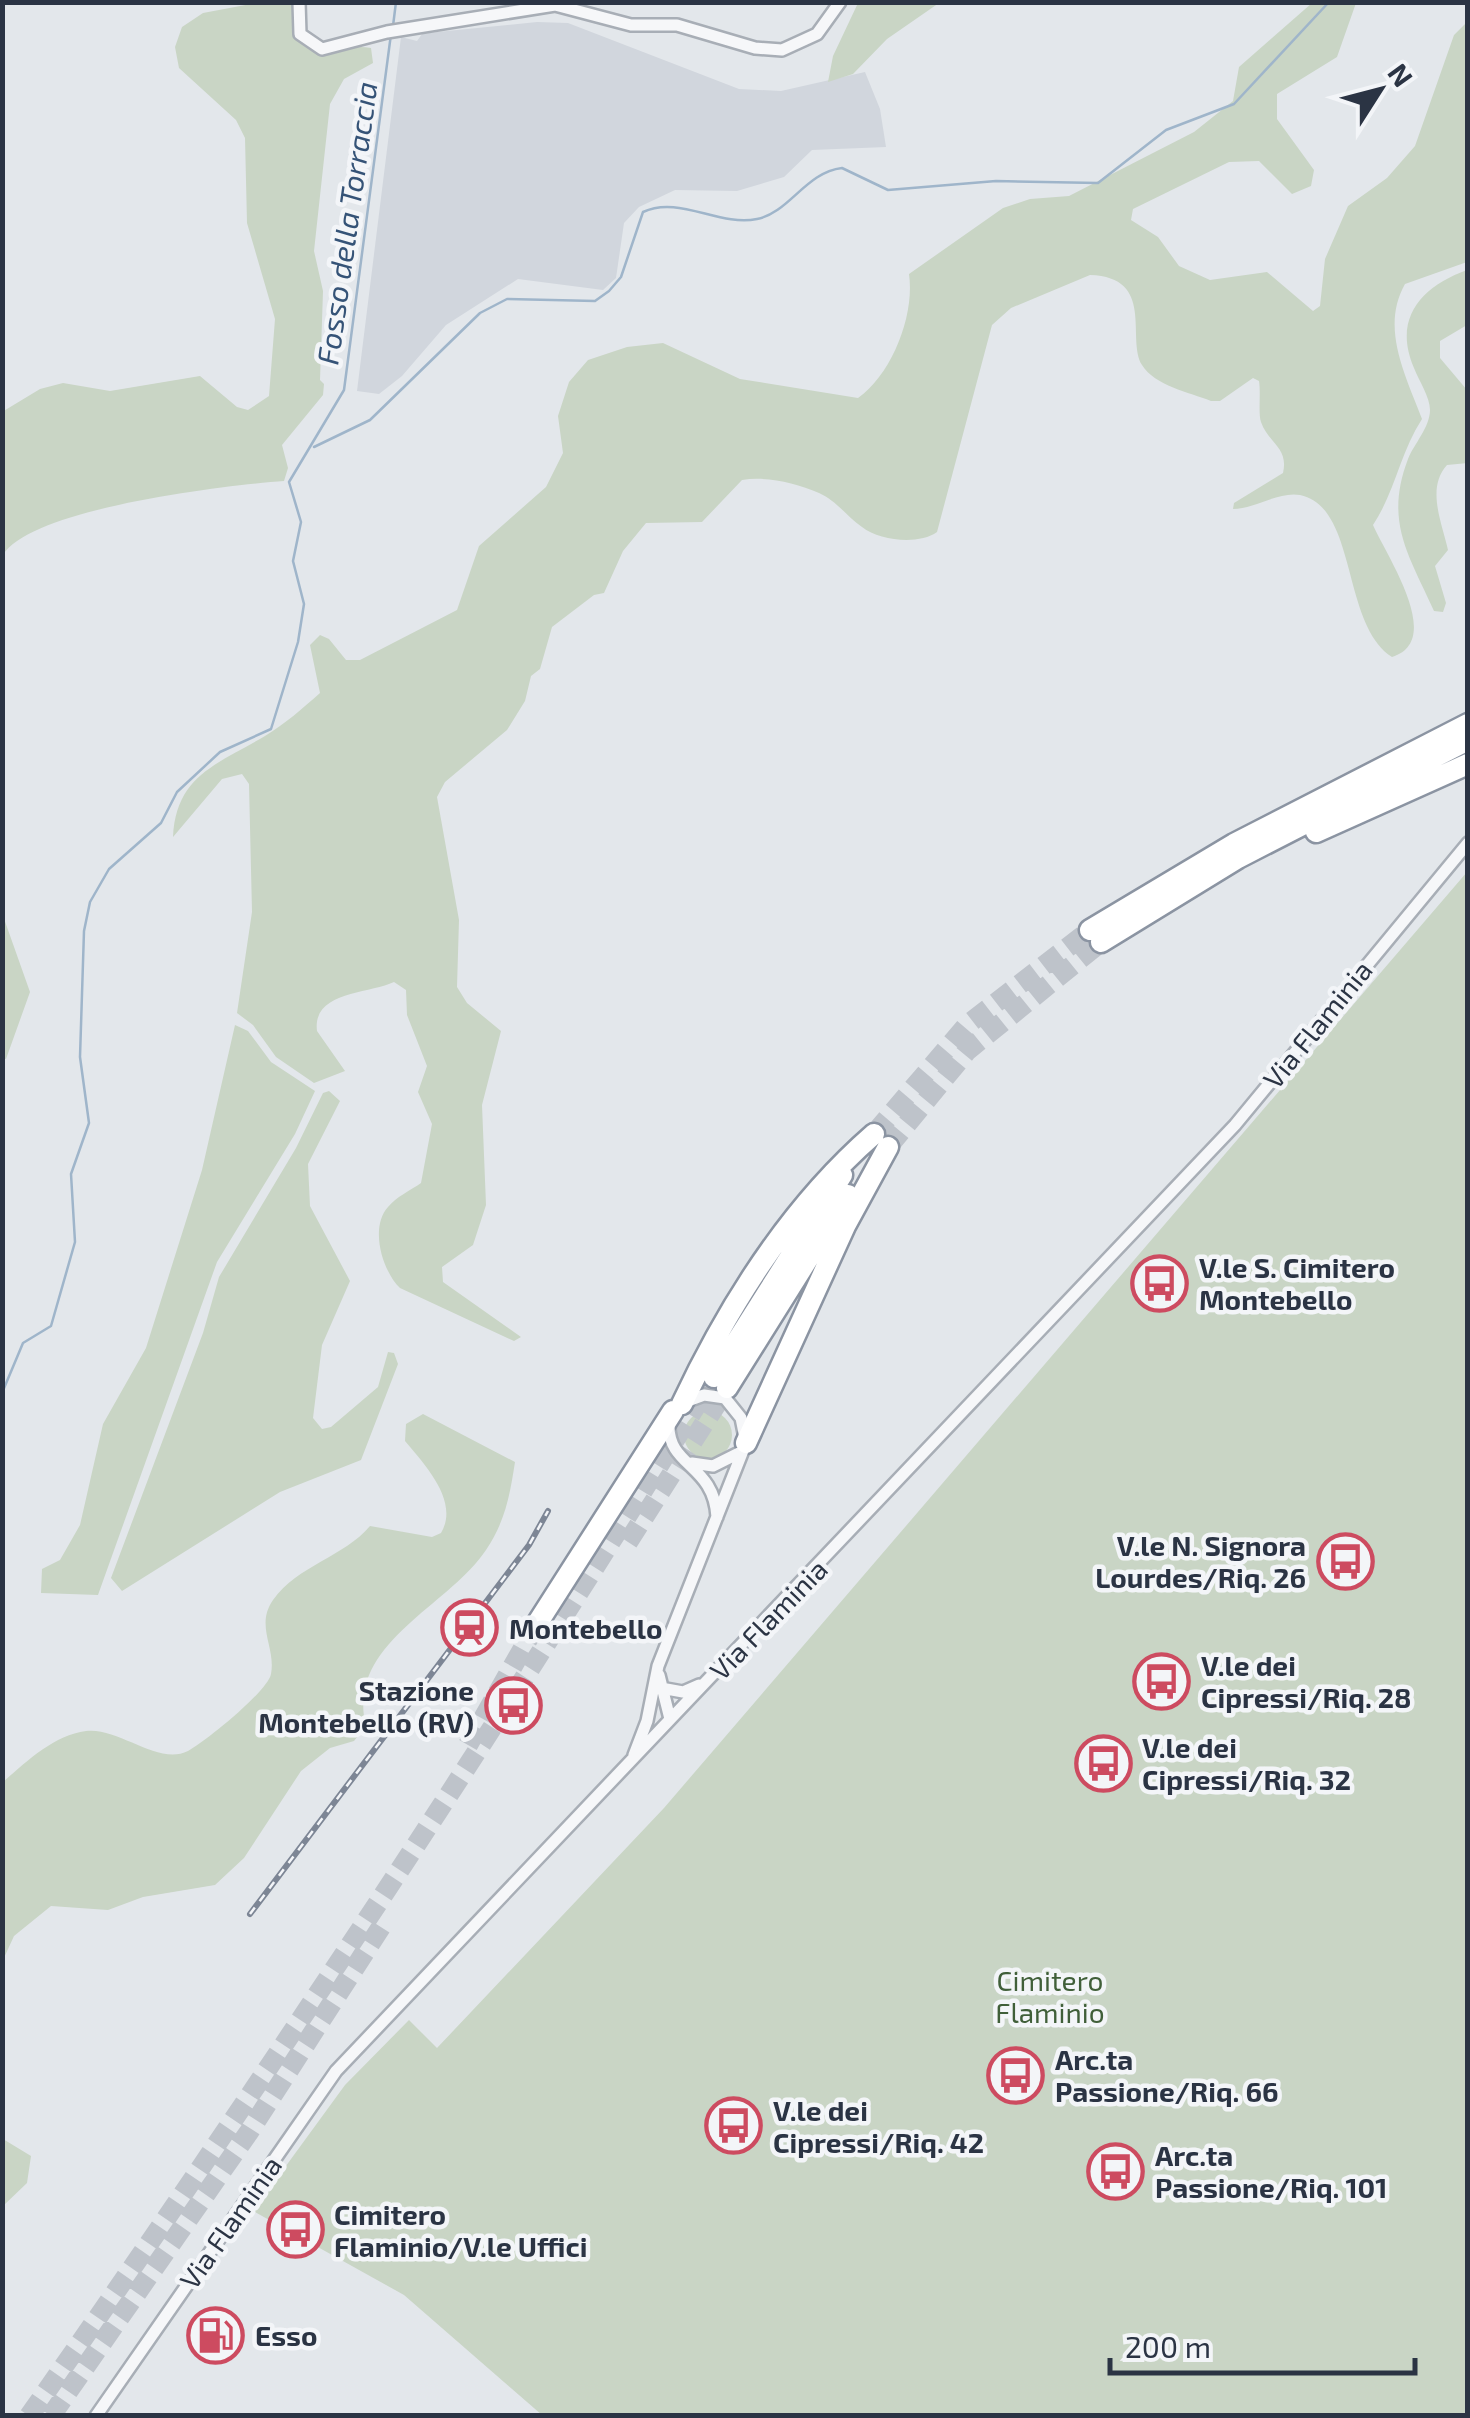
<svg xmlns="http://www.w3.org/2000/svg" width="1470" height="2418" font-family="'Exo 2',sans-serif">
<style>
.built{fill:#d1d6dd}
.green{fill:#c9d5c5}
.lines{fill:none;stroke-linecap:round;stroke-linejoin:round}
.stream{stroke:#9fb5ca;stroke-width:2.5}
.highway-tunnel{stroke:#bec3ca;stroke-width:20;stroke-dasharray:20 10;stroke-linecap:butt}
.street-casing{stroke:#a8aeb6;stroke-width:16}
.highway-casing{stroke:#8b94a2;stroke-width:25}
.street{stroke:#f6f7f9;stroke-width:11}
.highway{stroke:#fff;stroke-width:20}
.rail-casing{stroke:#7d8695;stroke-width:6}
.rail{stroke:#f3f5f8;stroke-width:2.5;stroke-dasharray:8;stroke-linecap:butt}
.labels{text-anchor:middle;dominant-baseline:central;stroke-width:9;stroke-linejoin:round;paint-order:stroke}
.street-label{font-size:28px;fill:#2b3444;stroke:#f3f5f8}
.poi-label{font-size:28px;font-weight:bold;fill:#2b3444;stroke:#f3f5f8;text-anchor:start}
.park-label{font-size:28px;fill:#405f39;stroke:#f3f5f8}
.water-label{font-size:30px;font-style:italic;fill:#355377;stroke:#f3f5f8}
</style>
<rect width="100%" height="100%" fill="#e3e7eb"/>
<path class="built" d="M537,22L568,23L739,89L781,91L865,72L880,109L886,147L812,150L784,177L737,191L675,190L639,207L624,223L616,278L603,290L518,279L446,325L402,376L379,394L357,391L401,37L417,41L422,34L437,32Z"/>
<path class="green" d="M256,3H295L294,36C323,69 338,42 371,48L373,63L344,79L330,104L314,251L323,291L320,380L324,384L323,395L282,445L288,468L284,481C228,485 31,508 3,555L2,412L40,389L63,383L110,391L200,376L237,407L248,410L269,396L275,319L247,223L245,138L236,120L179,68L175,47L182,27L203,13Z
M858,3H939L887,39L853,74L828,82L833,56Z
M1312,3H1356L1337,57L1277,94V119L1314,170L1311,186L1292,194L1259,161L1229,162L1133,209L1131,220L1158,237L1179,266L1210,280L1267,272L1313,311L1320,306L1325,259L1348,206L1387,178L1415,146L1454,35L1467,22V262L1405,284C1380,328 1406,376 1422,419C1400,453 1395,492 1373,525C1387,557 1445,641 1392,657C1341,624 1358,507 1300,495C1279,491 1254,509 1233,509L1234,503L1283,473C1289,447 1268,443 1261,422C1258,413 1261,393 1259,381L1253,378L1220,401H1211C1189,392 1155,386 1142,365C1126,339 1156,277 1090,275L1011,308L992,325L937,532C919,545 880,541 862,527C846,516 837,501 819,493C795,483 767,476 742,480L702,522L646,523L623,551L604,593L594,595L552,627L540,669L531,676L525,701L507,730L445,782L437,797L459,920L457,987L467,1003L501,1031L482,1105L486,1205L473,1245L442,1267L443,1282L521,1337L514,1341L400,1288C383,1272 369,1228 388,1207C396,1197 411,1190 421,1183L432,1124L418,1092L427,1066L407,1015L406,990L394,982C369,994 312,991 317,1031L345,1071L314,1083L276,1057L253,1025L237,1013L252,912L249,784L242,774L222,779L173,837C176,775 218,764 265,736C285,724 303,708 320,693L310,645L320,635L329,639L346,660H360L457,610L479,546L546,487L563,453L558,416L569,382L588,360L627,347L663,343L740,379L858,398C892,374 915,315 909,274L1003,208L1030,199L1069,196L1194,132L1233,101L1239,67Z
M1467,270V325L1440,341V358L1467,390L1468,463L1447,465C1426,488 1442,523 1448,550L1435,566L1446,603L1443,612L1434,611C1409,555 1384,522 1408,459C1414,444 1430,427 1430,410C1430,397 1419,381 1414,368C1392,317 1423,286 1467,270Z
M1467,872V2415H542L404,2295L253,2211L345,2085L409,2020L437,2048L664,1808Z
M2,913L30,992L6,1059L2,1058Z
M235,1025L248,1031L271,1062L315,1091L295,1134L217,1262L98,1595L41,1593L42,1569L60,1560L80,1525L103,1424L146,1348L202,1170Z
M329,1091L340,1101L308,1164L310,1206L350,1281L322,1345L313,1418L322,1429L331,1427L378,1387L388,1352L394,1353L398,1364L361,1460L280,1492L122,1591L111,1578L203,1333L219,1277L296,1148L323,1093Z
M684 1435a24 24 0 1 1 48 0a24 24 0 1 1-48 0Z
M423,1414L515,1462C510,1495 505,1522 486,1550C448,1607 345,1644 366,1726L354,1741L330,1748L301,1771L244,1858L215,1885L143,1897L108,1910L51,1906L14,1936L3,1960V1782C26,1762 54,1735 86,1731C119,1727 158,1766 188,1751C205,1742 268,1691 271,1674C276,1647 255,1626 273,1600C298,1565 344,1557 370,1526L432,1537L441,1533C460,1501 424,1464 405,1441L406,1424Z
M3,2139L31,2156L27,2183L3,2206Z"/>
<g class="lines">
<path class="stream" d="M393,26L396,2
M314,447L370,420L480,313L507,299L595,301L609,291L621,277L643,212C679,195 719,227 757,219C789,213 806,172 842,168L888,190L996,181L1098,183L1166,130L1234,104L1329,2
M2,1393L23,1343L51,1326L75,1242L71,1174L89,1123L80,1057L84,931L90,902L109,869L161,823L177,792L220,752L271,729L298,642L304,604L293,561L301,522L289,482L344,390L391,34"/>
<path class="highway-tunnel" d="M874,1134L967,1025L1090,930
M888,1147L967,1051L1101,942
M628,1542L727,1388
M468,1745L535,1627
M29,2416C268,2076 495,1730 714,1377
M51,2416L249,2132L383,1924"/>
<defs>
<path id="street" d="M299,2L300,34L322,49L387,32L555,5L631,25H677L755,48L782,50L817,34L840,2
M669,1425C668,1467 714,1464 717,1517
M692,1463L713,1466L739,1453
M659,1675L670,1719
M661,1688L683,1692L699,1685
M634,1755L647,1721L658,1666L746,1443L741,1418L725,1398L704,1395L685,1402
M96,2416L336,2071L1235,1125L1468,843"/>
<path id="highway" d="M1316,832L1468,764
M1090,930L1234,844L1468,724
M1101,942L1238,858L1468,740
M714,1377L842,1175
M727,1388L848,1195
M682,1404C729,1304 790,1207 874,1134
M746,1443L845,1226L888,1147
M535,1627L673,1411"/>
</defs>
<use href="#street" class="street-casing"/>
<use href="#highway" class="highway-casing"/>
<use href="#street" class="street"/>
<use href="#highway" class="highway"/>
<defs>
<path id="rail" d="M250,1914L529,1545L548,1511"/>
</defs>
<use href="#rail" class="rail-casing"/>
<use href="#rail" class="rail"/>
</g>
<defs>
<symbol id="bus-ring" viewBox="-11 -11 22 22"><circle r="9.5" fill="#f3f5f8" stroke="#cd4b60" stroke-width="1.5"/><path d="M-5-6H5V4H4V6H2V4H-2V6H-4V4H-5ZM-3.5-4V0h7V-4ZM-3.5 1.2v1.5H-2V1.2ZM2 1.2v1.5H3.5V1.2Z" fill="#cd4b60"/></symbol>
<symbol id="station-ring" viewBox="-11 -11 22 22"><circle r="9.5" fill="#f3f5f8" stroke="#cd4b60" stroke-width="1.5"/><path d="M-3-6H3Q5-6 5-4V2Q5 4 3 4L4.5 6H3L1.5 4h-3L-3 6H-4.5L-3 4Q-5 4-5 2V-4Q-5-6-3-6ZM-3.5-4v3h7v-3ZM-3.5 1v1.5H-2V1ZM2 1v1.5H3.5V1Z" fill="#cd4b60"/></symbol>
<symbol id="fuel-ring" viewBox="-11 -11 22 22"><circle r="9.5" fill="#f3f5f8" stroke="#cd4b60" stroke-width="1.5"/><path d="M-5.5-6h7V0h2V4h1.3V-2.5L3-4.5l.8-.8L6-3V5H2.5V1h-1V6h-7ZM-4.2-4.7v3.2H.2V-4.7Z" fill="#cd4b60"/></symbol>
</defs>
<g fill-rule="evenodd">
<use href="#bus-ring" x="1128" y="1252" width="63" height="63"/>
<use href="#bus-ring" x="1314" y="1530" width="63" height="63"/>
<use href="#station-ring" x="438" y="1596" width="63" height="63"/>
<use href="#bus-ring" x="1130" y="1650" width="63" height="63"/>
<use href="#bus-ring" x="482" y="1674" width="63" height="63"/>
<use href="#bus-ring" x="1072" y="1732" width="63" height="63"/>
<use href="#bus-ring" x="984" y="2044" width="63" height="63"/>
<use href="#bus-ring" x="702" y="2094" width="63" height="63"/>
<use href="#bus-ring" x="1084" y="2140" width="63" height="63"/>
<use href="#bus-ring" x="264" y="2198" width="63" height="63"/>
<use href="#fuel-ring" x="184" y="2304" width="63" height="63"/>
</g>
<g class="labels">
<g class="street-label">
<text transform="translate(1317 1024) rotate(-51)">Via Flaminia</text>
<text transform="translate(768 1619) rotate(-46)">Via Flaminia</text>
<text transform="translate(230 2222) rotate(-55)">Via Flaminia</text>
</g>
<g class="poi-label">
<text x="1199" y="1267">V.le S. Cimitero<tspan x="1199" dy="32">Montebello</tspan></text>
<text x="1306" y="1545" text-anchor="end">V.le N. Signora<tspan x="1306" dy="32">Lourdes/Riq. 26</tspan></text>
<text x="509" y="1628">Montebello</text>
<text x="1201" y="1665">V.le dei<tspan x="1201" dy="32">Cipressi/Riq. 28</tspan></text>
<text x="474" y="1690" text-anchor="end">Stazione<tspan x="474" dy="32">Montebello (RV)</tspan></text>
<text x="1142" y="1747">V.le dei<tspan x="1142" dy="32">Cipressi/Riq. 32</tspan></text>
<text x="1055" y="2059">Arc.ta<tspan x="1055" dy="32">Passione/Riq. 66</tspan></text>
<text x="773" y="2110">V.le dei<tspan x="773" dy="32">Cipressi/Riq. 42</tspan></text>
<text x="1155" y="2155">Arc.ta<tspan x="1155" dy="32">Passione/Riq. 101</tspan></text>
<text x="334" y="2214">Cimitero<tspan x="334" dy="32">Flaminio/V.le Uffici</tspan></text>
<text x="255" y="2335">Esso</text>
</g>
<g class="park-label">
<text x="1050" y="1980">Cimitero<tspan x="1050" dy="32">Flaminio</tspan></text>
</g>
<g class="water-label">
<text transform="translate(346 223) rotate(-82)">Fosso della Torraccia</text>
</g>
</g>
<rect width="1470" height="2418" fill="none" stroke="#2b3444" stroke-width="10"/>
<g transform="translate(1380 90) rotate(54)" stroke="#f3f5f8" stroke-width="8" paint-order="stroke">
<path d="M0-8L18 38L0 25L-18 38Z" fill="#2b3444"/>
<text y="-15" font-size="28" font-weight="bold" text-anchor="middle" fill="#2b3444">N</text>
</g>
<path d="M1110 2358v15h305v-15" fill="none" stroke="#2b3444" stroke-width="5"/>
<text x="1125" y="2358" font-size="30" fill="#2b3444" stroke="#f3f5f8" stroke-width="8" paint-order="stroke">200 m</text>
</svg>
